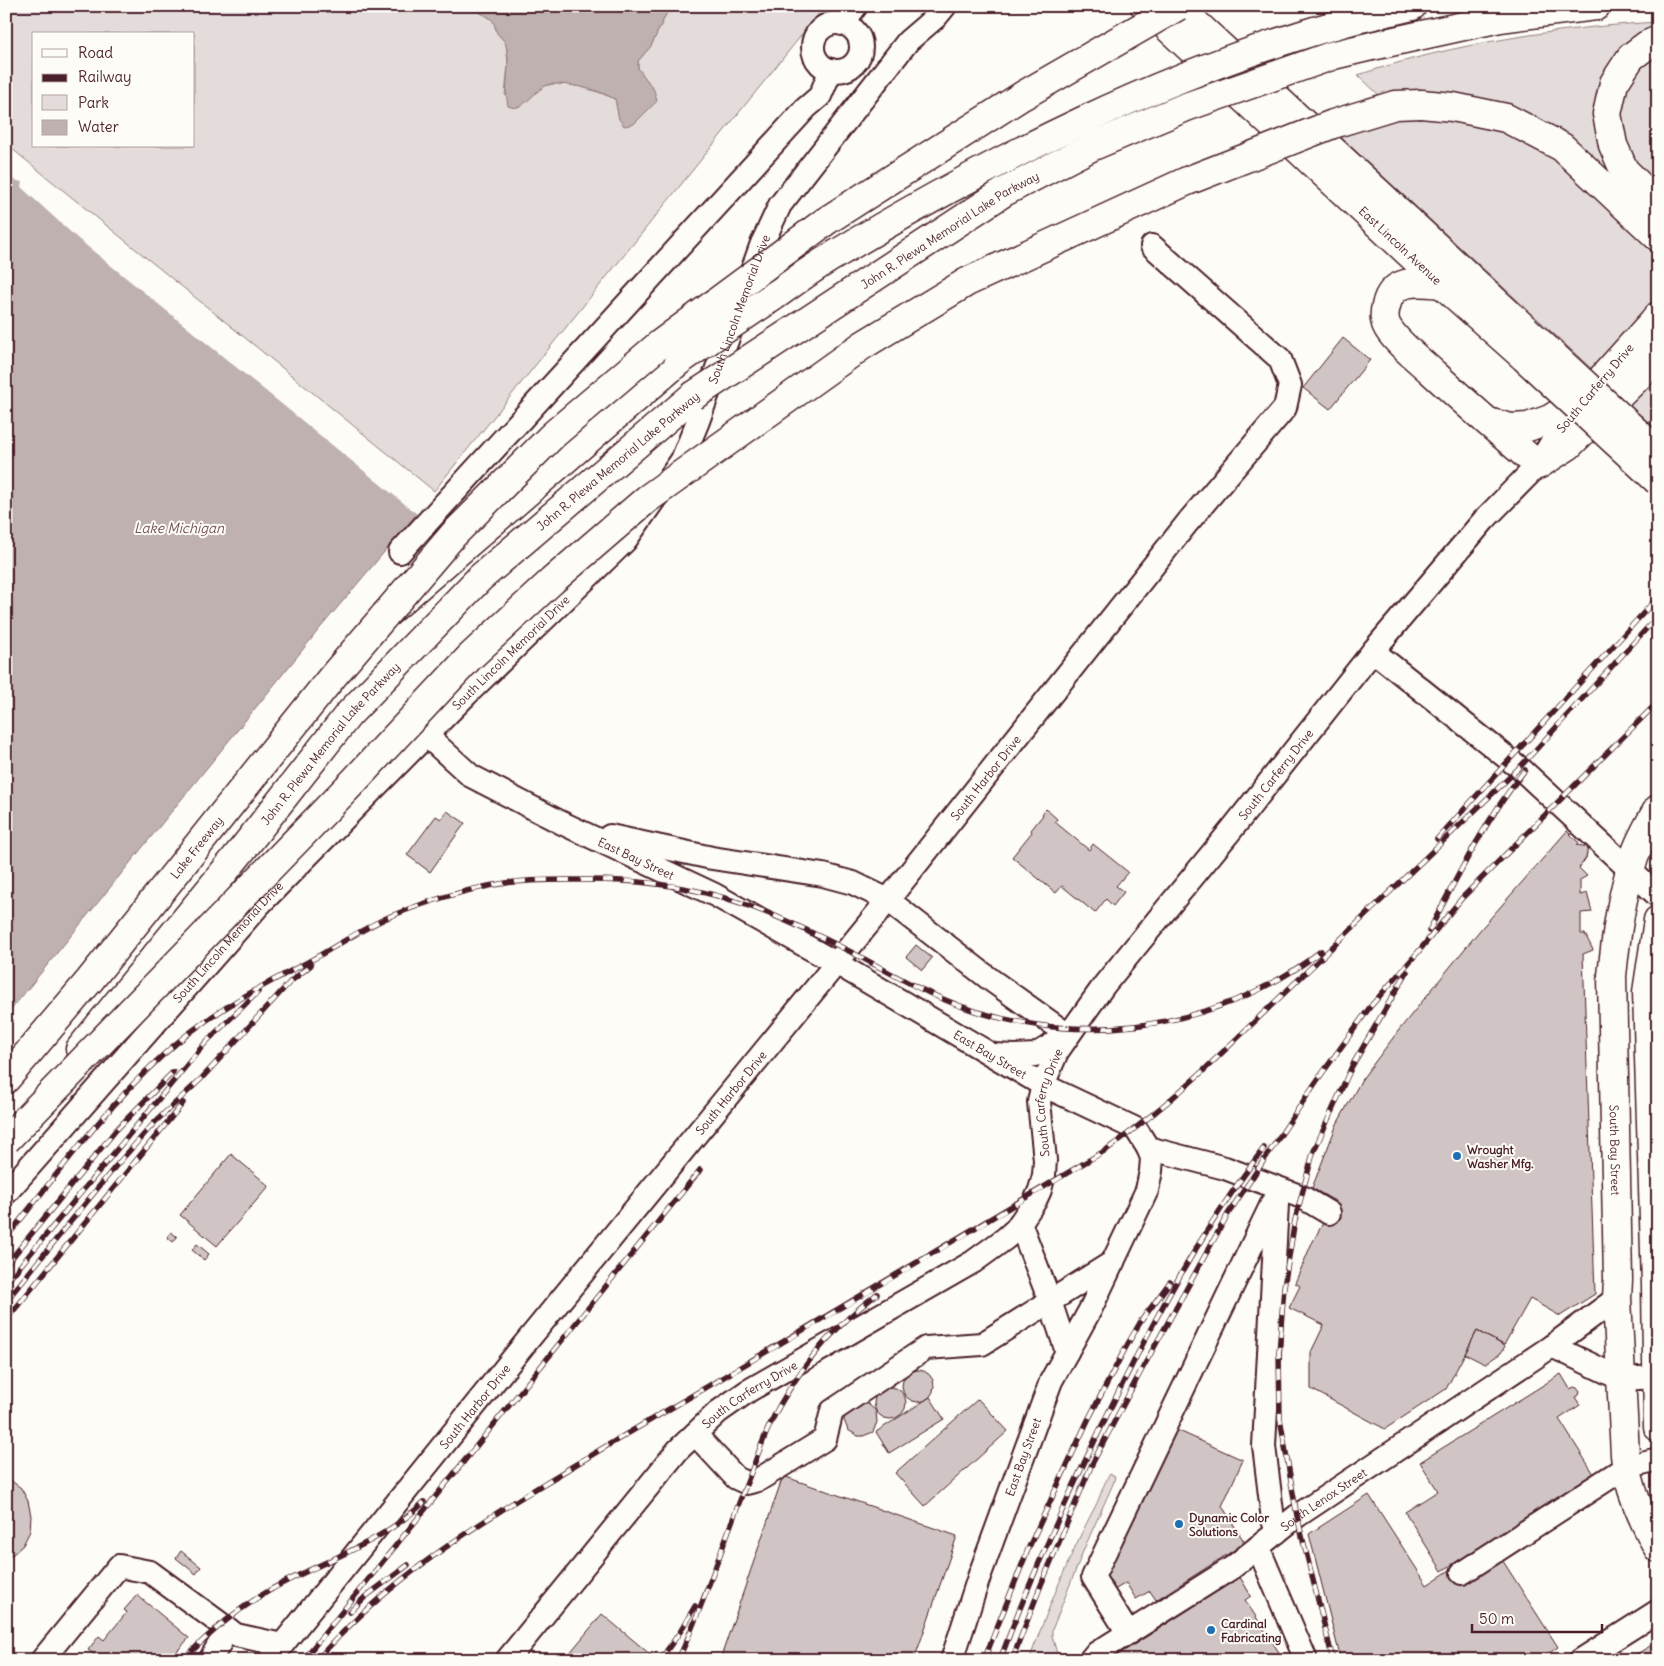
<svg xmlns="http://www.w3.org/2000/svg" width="1664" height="1666" font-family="Delius,sans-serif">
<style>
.green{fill:#e3dcda;stroke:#967e82;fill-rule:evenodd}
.water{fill:#c0b1b1;stroke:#91777b}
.pier{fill:#fdfcf7}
.building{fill:#d0c5c4;stroke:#4a1f2b}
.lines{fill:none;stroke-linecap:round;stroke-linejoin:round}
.minor-casing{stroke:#4a1f2b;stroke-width:26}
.major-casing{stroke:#4a1f2b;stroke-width:31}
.highway-casing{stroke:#4a1f2b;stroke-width:31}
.minor{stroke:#fdfcf7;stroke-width:22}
.major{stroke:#fdfcf7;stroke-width:28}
.highway{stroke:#fdfcf7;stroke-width:28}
.rail-casing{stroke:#4a1f2b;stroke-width:5.5}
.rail{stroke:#fdfcf7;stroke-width:4;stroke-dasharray:11;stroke-linecap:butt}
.major-bridge-casing{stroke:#4a1f2b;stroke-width:31;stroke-linecap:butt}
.highway-bridge-casing{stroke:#4a1f2b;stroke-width:31;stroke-linecap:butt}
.major-bridge{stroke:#fdfcf7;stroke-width:28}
.highway-bridge{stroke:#fdfcf7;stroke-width:28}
.poi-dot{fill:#1f6fb2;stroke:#fdfcf7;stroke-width:2}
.labels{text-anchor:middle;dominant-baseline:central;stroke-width:4;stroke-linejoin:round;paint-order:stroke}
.street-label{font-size:12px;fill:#4a1f2b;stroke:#fdfcf7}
.poi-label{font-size:12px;font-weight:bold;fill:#4a1f2b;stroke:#fdfcf7;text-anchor:start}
.water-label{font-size:14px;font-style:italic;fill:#73525a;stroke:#fdfcf7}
</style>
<rect width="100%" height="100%" fill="#fdfcf7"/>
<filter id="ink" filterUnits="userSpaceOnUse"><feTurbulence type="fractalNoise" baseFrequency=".02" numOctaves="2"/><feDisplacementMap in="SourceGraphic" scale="10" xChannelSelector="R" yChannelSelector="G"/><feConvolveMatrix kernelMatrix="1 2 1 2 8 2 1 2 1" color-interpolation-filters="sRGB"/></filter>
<g filter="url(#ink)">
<path class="green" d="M6,6H468L473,10L482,12L493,20L497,33L506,43L508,64L505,95L529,99C532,96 536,91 540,88C559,77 597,91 615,99L619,119L654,90L638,68V61L651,46L670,6H825L434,491L6,144ZM34,34H194V146H34Z
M1658,22V31L1624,54L1613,169L1604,171L1573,142L1381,97L1358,75C1455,43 1557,28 1658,22Z
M1658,52V193L1642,177L1621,139V99L1629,80L1641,65Z
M1394,115L1470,121L1511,135L1550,155L1575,175L1647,243L1658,259V292L1650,306L1593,370L1334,131Z
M1658,372V431L1626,402Z
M1110,1474L1115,1477L1113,1484L1084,1549L1052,1630V1636L1059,1660H1029C1049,1607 1069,1555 1096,1505C1101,1495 1103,1484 1110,1474Z"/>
<path class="water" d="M468,6H670L651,46L638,61V68L654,90L657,101L634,124L624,126L619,119L615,99C609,96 601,92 594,90C584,87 561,83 551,84C534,87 525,114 508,106C503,85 512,65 506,45C505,40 500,37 497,33C495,28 495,22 491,19C484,13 475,12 468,6Z
M6,165L424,505L321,627L6,1016Z"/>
<path class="pier" d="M6,162L425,503L424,505L417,514L77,238L21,187L22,182L14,180L10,176L6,181Z"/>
<path class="building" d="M1343,338L1370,360L1330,409L1303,388Z
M1046,809L1057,819L1055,822L1089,850L1093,844L1128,872L1116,886L1124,892L1113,906L1106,899L1095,913L1062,886L1056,893L1012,857L1032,832L1031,830L1043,815L1042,814Z
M447,811L465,823L430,872L407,855L436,816L441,819Z
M1567,831L1579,843L1577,845L1588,847L1586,858L1579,868L1587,876L1580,880V895L1587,893L1592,912L1581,913V934H1585L1593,950L1583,954L1595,1294L1560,1316L1530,1299L1504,1345L1477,1331L1446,1389L1385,1429L1311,1389V1352L1324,1325L1289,1308L1300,1286L1295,1283L1311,1245L1335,1201L1312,1188L1337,1124L1362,1079L1399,1030L1480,930Z
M916,945L932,958L922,970L906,957Z
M231,1154L269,1186L217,1246L180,1215Z
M171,1232L177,1237L173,1242L167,1237Z
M197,1244L209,1254L204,1260L192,1250Z
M1477,1331L1505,1346L1501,1353L1485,1364L1465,1354Z
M902 1386a16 16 0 1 1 32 0a16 16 0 1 1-32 0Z
M1561,1374L1570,1389L1574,1387L1577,1388L1580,1392L1579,1395L1575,1397L1580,1405L1559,1419L1594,1474L1442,1571L1405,1512L1438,1491L1420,1462Z
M874 1403a16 16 0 1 1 32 0a16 16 0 1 1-32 0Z
M930,1397L944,1419L889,1453L876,1432Z
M978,1399L1008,1431L925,1506L895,1473Z
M862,1403L868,1404L876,1411L877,1422L873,1432L863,1436H858L848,1430L844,1420L845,1415Z
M1168,1426L1243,1460L1222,1506L1245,1543L1156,1600L1150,1591L1136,1599L1126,1583L1114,1590L1104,1573Z
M783,1476L957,1536L914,1660H730L721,1657Z
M6,1477L21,1488L28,1501L31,1516L30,1531L23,1545L12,1555L6,1558Z
M1369,1495L1427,1585L1453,1568L1501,1558L1558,1647L1539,1660H1341L1309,1534Z
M181,1551L201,1567L196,1574L176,1558Z
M1240,1577L1251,1596L1245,1600L1284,1660H1110Z
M137,1595L189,1638L169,1660H89L94,1654L88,1650L99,1636L104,1640L127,1612L124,1610Z
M602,1614L651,1655L647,1660H564Z
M1658,1641V1660H1627Z"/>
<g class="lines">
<defs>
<g id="minor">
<circle cx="837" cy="47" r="24"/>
<path d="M842,24L856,6"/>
<path d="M400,552L806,108L820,96L831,70"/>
<path d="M1373,651L1521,769L1658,896"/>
<path id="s1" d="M427,736L471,776L562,823L715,895L836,963L1043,1085L1136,1129L1148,1148L1152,1158L1151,1171L1147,1190L1090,1310L1051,1381L979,1577L952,1660"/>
<path d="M610,836L712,858L823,875L853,883L888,900L991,980L1068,1035L1035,1055L1015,1056L993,1055"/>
<path d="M1148,1148L1225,1168L1302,1197L1329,1213"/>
<path id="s2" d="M6,1193L260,904L467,694L625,541L682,460L698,421L761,246L780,205L908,41L936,17L945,6"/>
<path d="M1277,1204L1264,1446L1273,1520L1277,1532"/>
<path d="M1020,1223L1050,1301L1067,1352"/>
<path d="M1552,1346L1621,1379L1657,1377"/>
<path d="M695,1434L736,1478L747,1483L758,1480L825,1439L832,1411L926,1348L982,1344L1113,1262"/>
<path d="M1258,1547L1306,1660"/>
<path d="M1462,1573L1626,1467L1658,1459"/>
<path d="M1128,1633L1093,1577L1279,1189"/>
<path d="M42,1660L119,1566L150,1572L236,1635L282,1645"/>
<path d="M210,1660L228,1629"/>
<path id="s3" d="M270,1660L523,1346L888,900L1188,522L1285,408L1290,385L1280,359L1152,246"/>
<path id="s4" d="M507,1660L678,1450L718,1412L748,1391L973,1262L1006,1238L1016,1229L1035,1201L1040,1190L1044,1175L1045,1160L1039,1102L1043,1085L1057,1052L1073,1029L1105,984L1232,829L1373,651L1484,520L1538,465L1557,433L1579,405"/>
<path id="s5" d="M1090,1660L1095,1654L1233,1567L1297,1516L1552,1346L1617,1298"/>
<path d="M1581,1660L1658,1611"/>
</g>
<g id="major">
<path id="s6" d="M1145,6L1442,284L1525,358"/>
<path d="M1177,6L1538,341"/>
<path d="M1442,284C1420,282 1392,277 1386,306C1384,313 1384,322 1388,328C1397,343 1419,360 1432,372C1467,404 1502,435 1538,465L1568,446L1658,357"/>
<path d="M1488,422L1511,428L1528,427L1550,419L1586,396L1658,316"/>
<path id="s7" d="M1658,809C1649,824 1639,842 1634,858C1621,897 1616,936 1612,976L1618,1280L1617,1298L1625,1455C1628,1488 1642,1518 1658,1548"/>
<path d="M1658,920L1647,992L1656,1285L1658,1427"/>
</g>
<g id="highway">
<path d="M1356,19L1412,6"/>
<path d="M1658,40L1647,45L1631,57L1614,83L1607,114L1613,145L1624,170L1658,204"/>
<path d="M1372,46L1500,18L1596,6"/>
<path d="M1421,104L1453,107L1506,118L1562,147L1658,237"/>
<path id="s8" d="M80,1049L246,845L348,715L480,578L693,396"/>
<path id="s9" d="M6,1079L90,980L333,676L385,615L679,361"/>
</g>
</defs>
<use href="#minor" class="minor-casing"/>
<use href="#major" class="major-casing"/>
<use href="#highway" class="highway-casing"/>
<use href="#minor" class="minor"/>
<use href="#major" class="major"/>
<use href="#highway" class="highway"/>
<defs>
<path id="rail" d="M1437,839L1658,597
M1429,931C1458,875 1486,819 1525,770
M6,1238C56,1176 103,1110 162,1056C205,1016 254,990 306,963C334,948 361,929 391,916C428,901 466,889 506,883C533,879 561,880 588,880C631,880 673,884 714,895C760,907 803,928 845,949C877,965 906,983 938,997C1062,1052 1214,1034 1321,951
M6,1265L116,1130L173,1072
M6,1283L206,1042L258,992
M6,1301L115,1167L155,1122L201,1079L290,982L311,965
M6,1320L183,1103
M350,1612L365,1597L408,1565
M183,1660C209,1633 239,1608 272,1589C324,1560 381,1544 424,1502
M303,1660L700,1170
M317,1660C378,1590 454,1539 532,1491C586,1458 640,1426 695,1394C833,1313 970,1232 1106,1150C1141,1125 1172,1099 1203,1071L1490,796L1519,768L1658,616
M660,1660L680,1632L695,1606
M678,1660C706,1600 725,1536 750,1475C760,1449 769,1422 784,1398C808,1357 839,1323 877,1294
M984,1660L1029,1547L1088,1420L1126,1347L1141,1321L1170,1282
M1000,1660C1028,1584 1061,1511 1096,1438C1144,1338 1196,1237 1264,1148
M1012,1660L1041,1585L1092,1464L1141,1371L1228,1214L1316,1082L1370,1007L1419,951L1462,898L1658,702
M1333,1660L1297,1516L1280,1418L1279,1353L1284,1287L1295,1220L1313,1153L1352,1066L1407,972"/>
</defs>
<use href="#rail" class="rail-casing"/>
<use href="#rail" class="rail"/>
<defs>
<path id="major-bridge" d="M1538,341L1658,452
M1525,358L1658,481"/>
<g id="highway-bridge">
<path d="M679,361C712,338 744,316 777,294C794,282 810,270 828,259C993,159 1168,70 1356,19"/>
<path id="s10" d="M693,396L1004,192L1093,146L1186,107L1334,55L1372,46"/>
<path d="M385,615L453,535L553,435L660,344L826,221L1022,96L1178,6"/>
<path d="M6,1140L354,781L470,657L552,581L647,499L863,345L967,282L1187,181L1333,124L1395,105L1421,104"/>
</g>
</defs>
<use href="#major-bridge" class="major-bridge-casing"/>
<use href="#highway-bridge" class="highway-bridge-casing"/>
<use href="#major-bridge" class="major-bridge"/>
<use href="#highway-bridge" class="highway-bridge"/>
</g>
</g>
<g class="poi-dot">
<circle cx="1457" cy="1156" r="5"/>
<circle cx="1179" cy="1524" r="5"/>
<circle cx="1211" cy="1630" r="5"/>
</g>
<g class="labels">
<g class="street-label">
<text stroke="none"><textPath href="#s10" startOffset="306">John R. Plewa Memorial Lake Parkway</textPath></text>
<text stroke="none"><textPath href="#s6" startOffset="350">East Lincoln Avenue</textPath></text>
<text stroke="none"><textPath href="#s2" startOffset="1160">South Lincoln Memorial Drive</textPath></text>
<text transform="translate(1595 388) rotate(-50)">South Carferry Drive</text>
<text transform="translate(618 461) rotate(-40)">John R. Plewa Memorial Lake Parkway</text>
<text stroke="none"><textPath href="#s2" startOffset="740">South Lincoln Memorial Drive</textPath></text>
<text stroke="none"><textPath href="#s8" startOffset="395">John R. Plewa Memorial Lake Parkway</textPath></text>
<text stroke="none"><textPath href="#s4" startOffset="1218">South Carferry Drive</textPath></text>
<text stroke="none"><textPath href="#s3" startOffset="1136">South Harbor Drive</textPath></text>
<text stroke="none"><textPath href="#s9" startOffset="300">Lake Freeway</textPath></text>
<text stroke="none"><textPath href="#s1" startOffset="244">East Bay Street</textPath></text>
<text stroke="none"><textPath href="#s2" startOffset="335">South Lincoln Memorial Drive</textPath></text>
<text stroke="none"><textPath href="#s1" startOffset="649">East Bay Street</textPath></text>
<text stroke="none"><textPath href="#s3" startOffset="731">South Harbor Drive</textPath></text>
<text stroke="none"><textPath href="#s4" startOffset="812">South Carferry Drive</textPath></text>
<text stroke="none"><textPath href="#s7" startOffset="349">South Bay Street</textPath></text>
<text stroke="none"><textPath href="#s4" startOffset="362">South Carferry Drive</textPath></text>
<text stroke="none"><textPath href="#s3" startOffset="326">South Harbor Drive</textPath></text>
<text transform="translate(1023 1457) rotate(-70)">East Bay Street</text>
<text stroke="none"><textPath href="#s5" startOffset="284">South Lenox Street</textPath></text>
</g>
<g class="poi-label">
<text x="1467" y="1149">Wrought<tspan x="1467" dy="14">Washer Mfg.</tspan></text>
<text x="1189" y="1517">Dynamic Color<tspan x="1189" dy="14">Solutions</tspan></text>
<text x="1221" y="1623">Cardinal<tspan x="1221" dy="14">Fabricating</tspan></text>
</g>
<g class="water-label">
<text x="179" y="528">Lake Michigan</text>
</g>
</g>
<rect width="1664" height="1666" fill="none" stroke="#fdfcf7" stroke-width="25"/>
<rect x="12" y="12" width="1639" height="1641" fill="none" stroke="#4a1f2b" stroke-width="2" filter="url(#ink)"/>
<rect x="32" y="32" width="162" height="115" fill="#fdfcf7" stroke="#b5a4a5"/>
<rect x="42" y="49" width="25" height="8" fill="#fdfcf7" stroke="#b5a4a5"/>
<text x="78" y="58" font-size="15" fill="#4a1f2b">Road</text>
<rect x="42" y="74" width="25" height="8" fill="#4a1f2b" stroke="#b5a4a5"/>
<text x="78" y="82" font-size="15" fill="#4a1f2b">Railway</text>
<rect x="42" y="95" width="25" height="15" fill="#e3dcda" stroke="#b5a4a5"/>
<text x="78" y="108" font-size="15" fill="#4a1f2b">Park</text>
<rect x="42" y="120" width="25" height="15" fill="#c0b1b1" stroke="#b5a4a5"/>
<text x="78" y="132" font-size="15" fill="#4a1f2b">Water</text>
<path d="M1472 1624v8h130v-8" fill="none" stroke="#4a1f2b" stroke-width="2.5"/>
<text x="1479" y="1624" font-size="15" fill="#4a1f2b" stroke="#fdfcf7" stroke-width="4" paint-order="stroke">50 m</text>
</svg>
